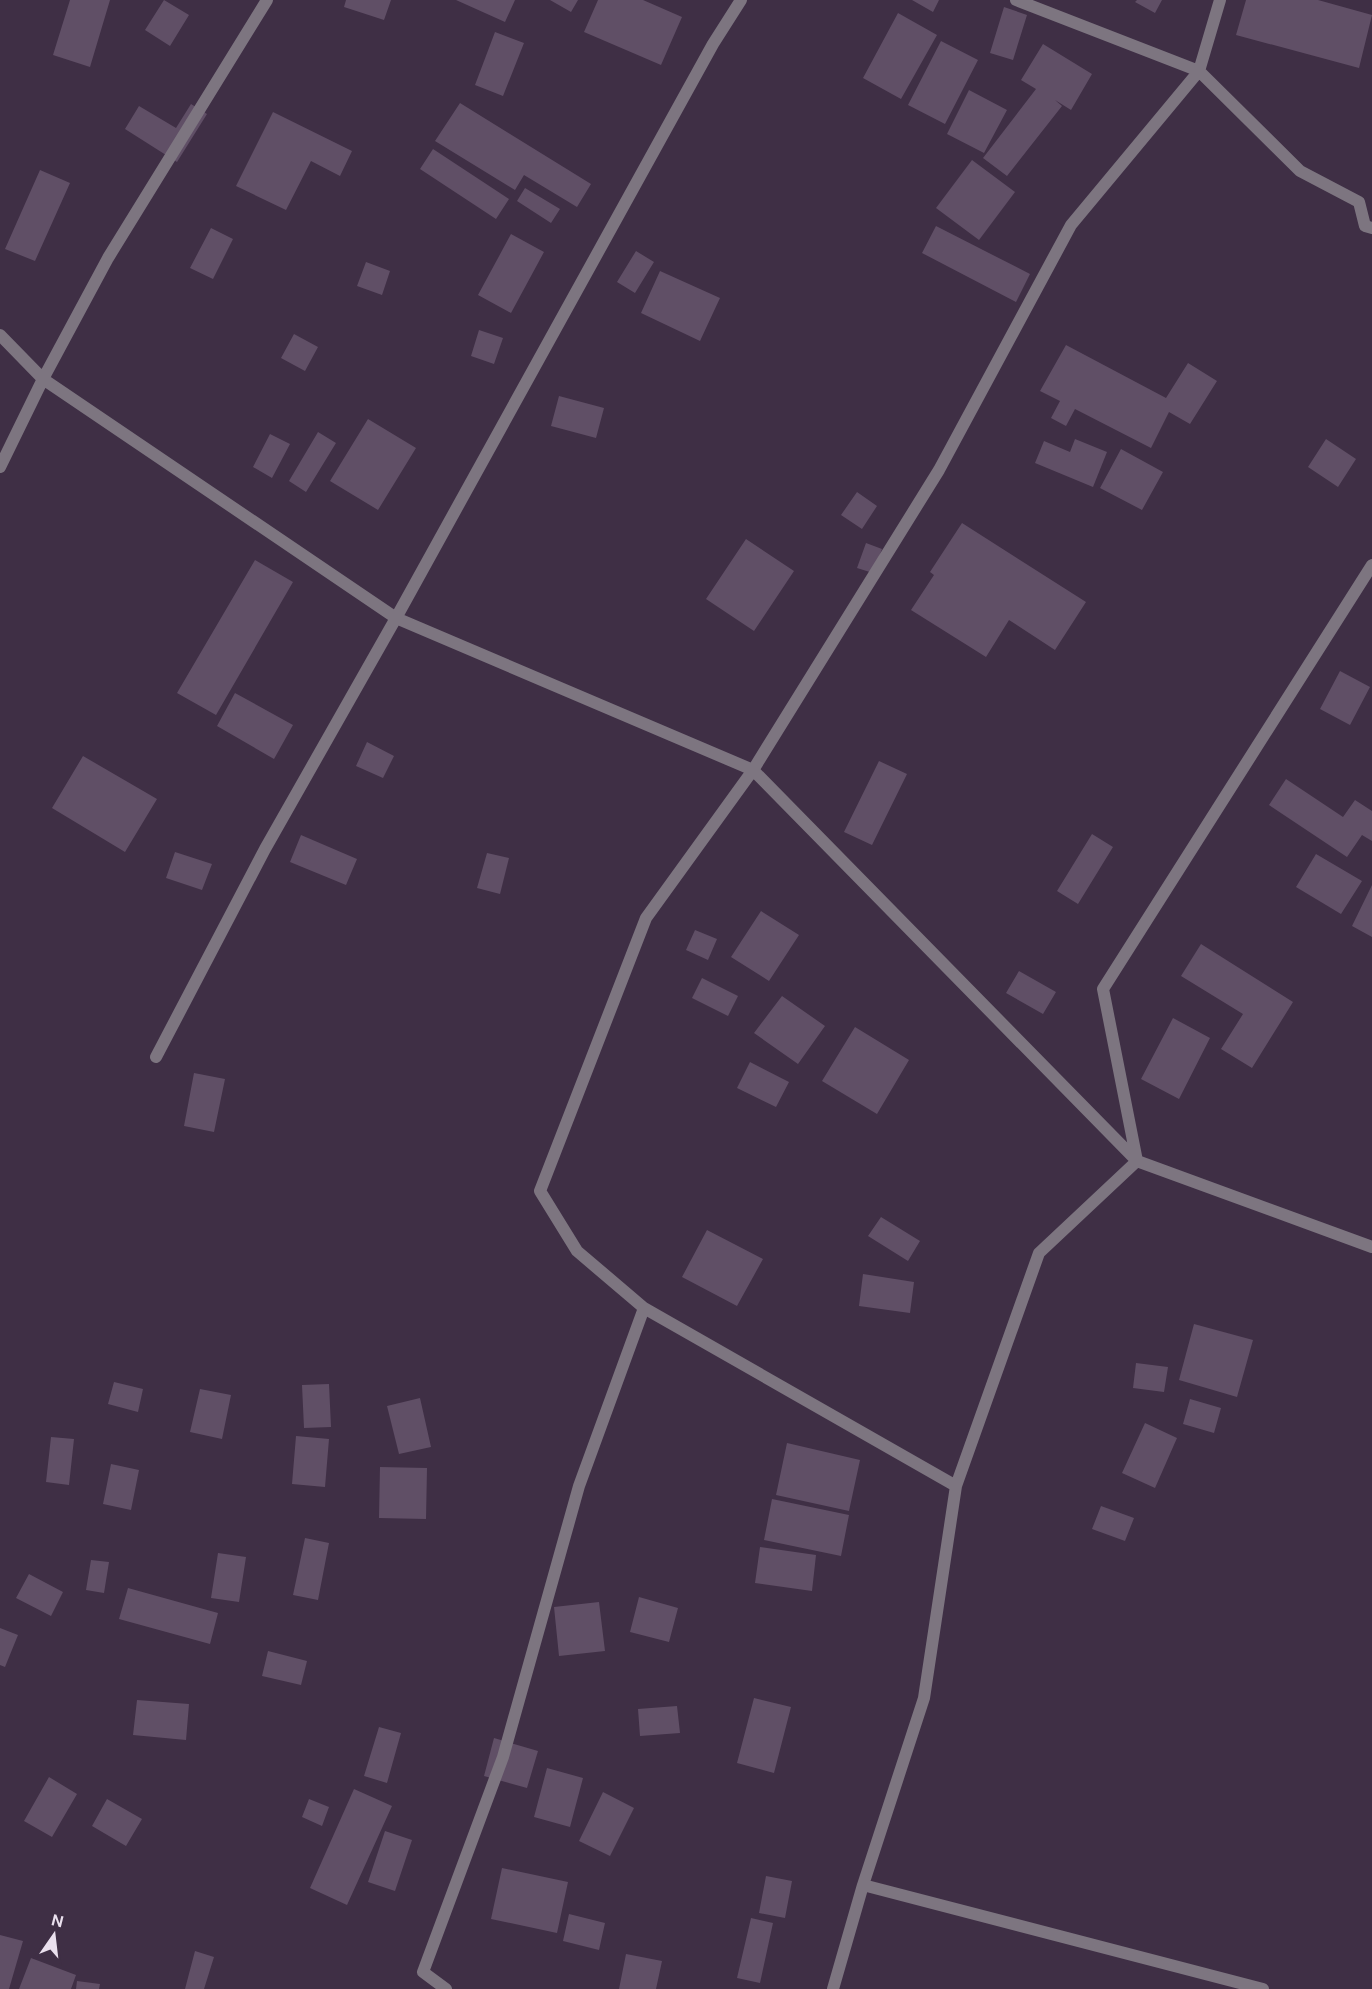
<svg xmlns="http://www.w3.org/2000/svg" width="1372" height="1989" font-family="'DM Sans',sans-serif">
<style>
.building{fill:#604f66}
.lines{fill:none;stroke-linecap:round;stroke-linejoin:round}
.street{stroke:#7d7580;stroke-width:12}
</style>
<rect width="100%" height="100%" fill="#3f2f45"/>
<path class="building" d="M70,0H110L90,67L53,55Z
M164,0L189,15L170,46L145,30Z
M346,0H391L384,20L344,7Z
M456,0H515L505,22Z
M550,0H578L571,12Z
M598,0H643L682,17L661,65L584,32Z
M912,0H939L933,12Z
M1137,0H1162L1155,13L1135,2Z
M1246,0H1318L1372,15L1359,68L1236,35Z
M1004,7L1027,15L1013,60L990,53Z
M898,13L937,35L901,99L863,78Z
M495,32L524,43L503,96L475,85Z
M941,41L978,60L945,124L908,105Z
M1043,44L1092,74L1071,110L1055,100L1062,106L1007,176L983,158L1036,89L1021,80Z
M969,90L1007,110L984,153L947,134Z
M460,103L591,184L577,207L524,175L515,190L435,141Z
M191,104L207,114L177,162L125,129L139,106L176,128Z
M273,112L352,151L340,176L311,161L286,210L236,186Z
M433,149L509,199L496,219L420,169Z
M972,160L1015,192L979,240L936,208Z
M40,170L70,183L35,261L5,249Z
M525,188L560,209L551,223L517,201Z
M936,226L1030,274L1016,302L922,253Z
M211,228L233,239L213,279L190,268Z
M511,234L544,252L511,313L478,295Z
M636,251L654,262L635,293L617,282Z
M366,262L390,271L382,295L357,286Z
M660,271L720,298L700,341L641,313Z
M479,330L503,338L494,364L471,356Z
M294,334L318,347L305,371L281,358Z
M1066,345L1166,398L1188,363L1217,381L1190,424L1169,412L1151,448L1075,409L1066,426L1051,418L1060,401L1040,391Z
M559,396L604,408L596,438L551,426Z
M368,419L416,448L378,510L330,481Z
M318,432L336,443L306,492L289,481Z
M270,434L290,444L272,478L253,467Z
M1075,439L1107,452L1093,487L1035,463L1044,441L1070,452Z
M1326,439L1356,459L1338,487L1308,467Z
M1121,449L1163,472L1142,510L1100,488Z
M857,492L877,506L862,529L841,515Z
M962,523L1086,602L1055,650L1009,620L986,657L911,610L934,575L930,572Z
M746,539L794,571L754,631L706,599Z
M866,543L882,549L873,573L857,568Z
M255,560L293,582L216,715L177,693Z
M1340,671L1370,687L1350,725L1320,709Z
M235,693L293,725L274,759L217,726Z
M367,742L394,756L383,778L356,766Z
M83,756L157,799L125,852L52,808Z
M879,761L907,774L872,845L844,832Z
M1286,779L1343,817L1355,800L1372,811V841L1362,835L1347,857L1269,805Z
M1092,834L1113,847L1078,904L1057,891Z
M301,835L357,859L346,885L290,862Z
M175,852L212,864L202,890L166,878Z
M487,853L509,858L500,894L477,888Z
M1316,854L1362,881L1341,914L1296,887Z
M1372,885V937L1352,926Z
M761,911L799,935L769,981L731,957Z
M695,930L717,939L708,960L686,950Z
M1201,944L1293,1002L1252,1068L1221,1049L1243,1014L1181,976Z
M1019,971L1056,992L1043,1014L1006,993Z
M702,978L738,996L728,1016L692,998Z
M782,996L825,1026L798,1064L754,1033Z
M1173,1018L1210,1038L1179,1099L1141,1079Z
M855,1027L909,1060L877,1114L822,1081Z
M750,1062L789,1082L776,1107L737,1088Z
M194,1073L225,1079L214,1132L184,1126Z
M881,1217L920,1241L908,1261L868,1236Z
M707,1230L763,1259L737,1306L682,1277Z
M863,1274L914,1282L910,1313L859,1306Z
M1194,1324L1253,1340L1237,1397L1179,1380Z
M1136,1363L1168,1367L1164,1392L1133,1388Z
M114,1382L143,1389L138,1412L108,1404Z
M329,1384L331,1427L304,1428L302,1385Z
M200,1389L231,1395L222,1439L190,1432Z
M420,1398L431,1447L399,1454L387,1406Z
M1190,1399L1221,1408L1214,1433L1183,1424Z
M1145,1423L1177,1438L1155,1488L1122,1473Z
M296,1436L329,1439L325,1487L292,1484Z
M51,1437L74,1439L69,1485L46,1482Z
M787,1443L860,1460L849,1511L776,1495Z
M111,1464L139,1470L131,1510L103,1504Z
M380,1467L427,1468L426,1519L379,1518Z
M772,1499L849,1515L841,1556L764,1540Z
M1101,1506L1134,1518L1125,1541L1092,1529Z
M305,1538L329,1543L318,1600L293,1595Z
M760,1547L816,1555L812,1591L755,1583Z
M218,1553L246,1557L239,1602L211,1598Z
M91,1560L109,1562L104,1593L86,1590Z
M29,1574L63,1592L51,1616L16,1598Z
M128,1588L218,1613L210,1644L119,1619Z
M639,1597L678,1608L669,1642L630,1632Z
M599,1602L605,1651L559,1656L554,1607Z
M0,1628L18,1635L5,1667L0,1665Z
M268,1651L307,1661L301,1685L262,1676Z
M754,1698L791,1707L774,1773L737,1763Z
M137,1700L189,1704L186,1740L133,1735Z
M677,1706L680,1733L640,1736L638,1709Z
M379,1727L401,1733L387,1783L364,1776Z
M494,1738L538,1751L527,1788L484,1776Z
M547,1768L583,1778L570,1827L534,1817Z
M49,1777L77,1794L52,1837L24,1821Z
M354,1789L392,1806L347,1905L310,1888Z
M603,1792L634,1808L610,1856L579,1841Z
M107,1799L142,1819L126,1846L92,1826Z
M309,1799L329,1807L322,1826L302,1817Z
M385,1831L412,1840L395,1891L368,1882Z
M502,1868L568,1882L557,1933L491,1919Z
M766,1876L792,1881L785,1918L759,1913Z
M569,1914L605,1923L599,1950L563,1941Z
M751,1918L773,1923L760,1983L737,1978Z
M0,1935L23,1941L9,1989H0Z
M195,1951L214,1957L204,1989H185Z
M626,1954L662,1961L656,1989H619Z
M31,1958L76,1975L71,1989H19Z
M77,1981L100,1984L99,1989H76Z"/>
<g class="lines">
<path class="street" d="M1016,0L1199,71L1300,171L1359,202L1365,226L1372,228
M0,335L43,379L396,618L753,770L1137,1161L1372,1247
M0,467L43,379L108,258L267,0
M156,1057L265,849L396,618L713,44L741,0
M956,1486L644,1308L577,1251L540,1191L646,918L753,770L939,470L1071,225L1199,71L1220,0
M863,1885L1263,1989
M446,1989L423,1972L503,1757L579,1486L644,1308
M833,1989L863,1885L924,1698L956,1486L1039,1253L1137,1161L1103,989L1372,565"/>
</g>
<g transform="translate(54 1935) rotate(14)" stroke="#3f2f45" stroke-width="4.5" paint-order="stroke">
<path d="M0-4.5L10 22L0 15L-10 22Z" fill="#eae0ee"/>
<text y="-9" font-size="16" font-weight="bold" text-anchor="middle" fill="#eae0ee">N</text>
</g>
</svg>
